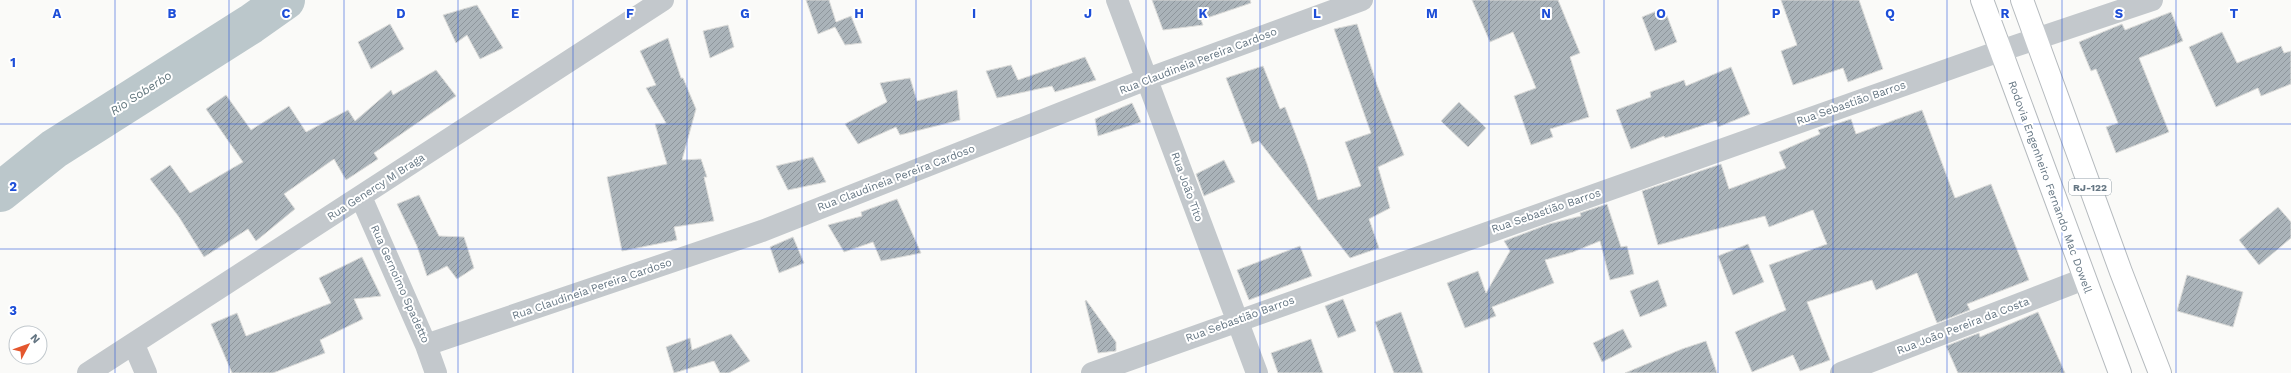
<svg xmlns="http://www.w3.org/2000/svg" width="2291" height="373" font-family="'Work Sans',sans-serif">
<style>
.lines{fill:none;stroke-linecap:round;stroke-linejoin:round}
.river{stroke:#bbc7cb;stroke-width:40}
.building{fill:url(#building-hatch);stroke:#dcdcda}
.major-casing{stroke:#b5babe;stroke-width:24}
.minor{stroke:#c3c8cc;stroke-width:22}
.major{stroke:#fff;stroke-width:22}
.grid{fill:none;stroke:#1d4ed8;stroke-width:1;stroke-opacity:0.55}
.labels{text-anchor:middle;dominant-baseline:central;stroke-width:4;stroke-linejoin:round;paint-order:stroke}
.shield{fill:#fff;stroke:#939fa8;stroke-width:1}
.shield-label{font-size:10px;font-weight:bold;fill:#657683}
.street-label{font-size:11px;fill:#657683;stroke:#fff}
.water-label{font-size:12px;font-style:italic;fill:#60757c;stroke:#fff}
.grid-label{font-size:13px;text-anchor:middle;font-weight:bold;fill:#1d4ed8;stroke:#fff;stroke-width:4;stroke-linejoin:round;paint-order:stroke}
</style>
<defs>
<pattern id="building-hatch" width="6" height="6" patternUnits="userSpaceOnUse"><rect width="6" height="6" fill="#aab3b9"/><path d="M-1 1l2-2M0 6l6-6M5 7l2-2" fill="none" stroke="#8e969c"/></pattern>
</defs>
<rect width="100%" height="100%" fill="#fafaf8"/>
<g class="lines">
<path class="river" d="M0,192L54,149L251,24L285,0"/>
</g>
<path class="building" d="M806,0H829L836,22L851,16L862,43L845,45L835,27L818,34Z
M1152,0H1250L1251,3L1201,20L1203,25L1163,30Z
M1472,0H1558L1580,53L1570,57L1589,117L1550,129L1553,137L1531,145L1514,96L1536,88L1513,32L1490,42Z
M1781,0H1859L1883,69L1848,82L1843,68L1793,85L1781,51L1797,45Z
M477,5L503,48L480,59L467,35L456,43L443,15Z
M1664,8L1677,42L1655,51L1642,17Z
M2171,12L2183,41L2139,58L2169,132L2116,153L2106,127L2118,123L2096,69L2091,71L2079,42L2122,24L2125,30Z
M390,24L404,49L371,69L358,42Z
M1357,24L1377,85L1404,155L1378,167L1390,208L1369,219L1379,248L1350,258L1259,141L1252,144L1226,78L1263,66L1280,109L1285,107L1307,164L1318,200L1361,186L1345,142L1371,133L1334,29Z
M728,25L734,47L710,58L703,31Z
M2222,32L2237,63L2281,46L2284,53L2291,51V84L2261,96L2258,88L2216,107L2189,47Z
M668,38L681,78H683L696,109L682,160L701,159L707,177H704L714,221L674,227L677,240L622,251L607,177L667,164L655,124L666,123L646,88L656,85L640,51Z
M1085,57L1096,80L1055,92L1052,86L997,98L986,71L1011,65L1018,80Z
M1731,67L1750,114L1718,127L1716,121L1665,138L1664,136L1631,149L1616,110L1651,97L1650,92L1684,80L1686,86Z
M436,70L456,96L374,153L378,159L346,180L334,159L284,194L295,209L256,241L248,229L204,257L179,217L150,179L170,165L190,193L243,162L206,109L226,95L251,130L289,106L306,132L348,110L355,121L391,90L393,95Z
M910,78L917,101L957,90L960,120L900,135L896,127L858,144L845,124L887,102L880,83Z
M1459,102L1486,128L1468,147L1441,121Z
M1132,103L1141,122L1098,136L1095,119Z
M1922,110L1955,198L1991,184L2029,280L1967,304L1970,310L1937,323L1917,273L1876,290L1872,280L1807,302L1830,360L1800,371L1793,355L1752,372L1735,332L1786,310L1769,265L1827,244L1813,210L1769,227L1765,216L1658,245L1642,191L1721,164L1729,189L1786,168L1779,152L1820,134L1818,130L1851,119L1856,134Z
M813,157L826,182L788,190L776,166Z
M1224,160L1235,182L1204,196L1196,174Z
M419,195L439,236L464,237L474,268L457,279L447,266L427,276L417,246L397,204Z
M897,199L921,253L881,261L873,242L844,252L828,225L862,216L861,212Z
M1607,204L1621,247L1627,246L1634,274L1610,280L1600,241L1573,252L1545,260L1554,283L1492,307L1496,316L1465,328L1447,283L1478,271L1486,293L1510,251L1504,241L1549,224L1581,216L1580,213Z
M2278,207L2291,222V238L2259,265L2239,240Z
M793,237L804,263L779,273L770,247Z
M1748,244L1764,282L1733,295L1718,256Z
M1300,246L1312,276L1249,300L1237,270Z
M362,257L381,296L354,299L363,319L320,340L325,353L273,373H232L211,324L237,313L246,336L331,303L319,278Z
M2187,275L2243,292L2233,327L2177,311Z
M1658,280L1667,306L1640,317L1630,291Z
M1343,299L1356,331L1338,338L1325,306Z
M1086,300L1116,342V351L1098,353L1085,301Z
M1401,312L1423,373H1394L1375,322Z
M2038,312L2065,373H1958L1946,346L1979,333L1980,337Z
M1623,329L1632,347L1602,362L1593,343Z
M731,334L750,361L729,373H720L714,361L674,373L666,347L690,338L692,350Z
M1311,339L1323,373H1278L1271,353Z
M1706,341L1717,373H1625L1682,349Z"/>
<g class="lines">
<defs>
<path id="major" d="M1982,0L2120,373
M2022,0L2121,272L2160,373"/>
</defs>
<use href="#major" class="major-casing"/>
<path class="minor" d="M1117,0L1257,373
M361,197L426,345L436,373
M134,345L146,373
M426,345L762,231L1147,79L1362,0
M88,373L663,0
M1092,373L2000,51L2152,0
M1841,373L2084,279"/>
<use href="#major" class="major"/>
</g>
<path class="grid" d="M115,0V373M229,0V373M344,0V373M458,0V373M573,0V373M687,0V373M802,0V373M916,0V373M1031,0V373M1146,0V373M1260,0V373M1375,0V373M1489,0V373M1604,0V373M1718,0V373M1833,0V373M1947,0V373M2062,0V373M2176,0V373M0,124H2291M0,249H2291"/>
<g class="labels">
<rect class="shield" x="2069" y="179" width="42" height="16" rx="3"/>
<g class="shield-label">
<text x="2090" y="187">RJ-122</text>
</g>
<g class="street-label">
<text transform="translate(1198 61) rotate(-21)">Rua Claudineia Pereira Cardoso</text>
<text transform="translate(1851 103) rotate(-19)">Rua Sebastião Barros</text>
<text transform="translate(896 178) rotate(-21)">Rua Claudineia Pereira Cardoso</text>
<text transform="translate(376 187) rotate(-33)">Rua Genercy M Braga</text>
<text transform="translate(1187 187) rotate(70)">Rua João Tito</text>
<text transform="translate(2050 187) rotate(70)">Rodovia Engenheiro Fernando Mac Dowell</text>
<text transform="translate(1546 211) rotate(-19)">Rua Sebastião Barros</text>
<text transform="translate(400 284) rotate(66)">Rua Gernoimo Spadetto</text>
<text transform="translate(592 289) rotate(-19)">Rua Claudineia Pereira Cardoso</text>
<text transform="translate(1240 319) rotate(-20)">Rua Sebastião Barros</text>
<text transform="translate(1963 326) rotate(-21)">Rua João Pereira da Costa</text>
</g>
<g class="water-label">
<text transform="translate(141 93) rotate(-33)">Rio Soberbo</text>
</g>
</g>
<g class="grid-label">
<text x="57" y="18">A</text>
<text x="172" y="18">B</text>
<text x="286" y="18">C</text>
<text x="401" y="18">D</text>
<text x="515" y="18">E</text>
<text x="630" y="18">F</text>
<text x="745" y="18">G</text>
<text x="859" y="18">H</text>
<text x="974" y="18">I</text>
<text x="1088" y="18">J</text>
<text x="1203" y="18">K</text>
<text x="1317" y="18">L</text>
<text x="1432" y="18">M</text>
<text x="1546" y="18">N</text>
<text x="1661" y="18">O</text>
<text x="1776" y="18">P</text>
<text x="1890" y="18">Q</text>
<text x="2005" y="18">R</text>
<text x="2119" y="18">S</text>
<text x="2234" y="18">T</text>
<text x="13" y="67">1</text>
<text x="13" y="191">2</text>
<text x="13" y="315">3</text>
</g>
<g transform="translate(28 345) rotate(49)"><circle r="19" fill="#ffffff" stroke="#c1c8cd"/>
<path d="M0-3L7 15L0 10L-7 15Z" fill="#e4572e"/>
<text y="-6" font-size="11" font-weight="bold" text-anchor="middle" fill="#657683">N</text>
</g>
</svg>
